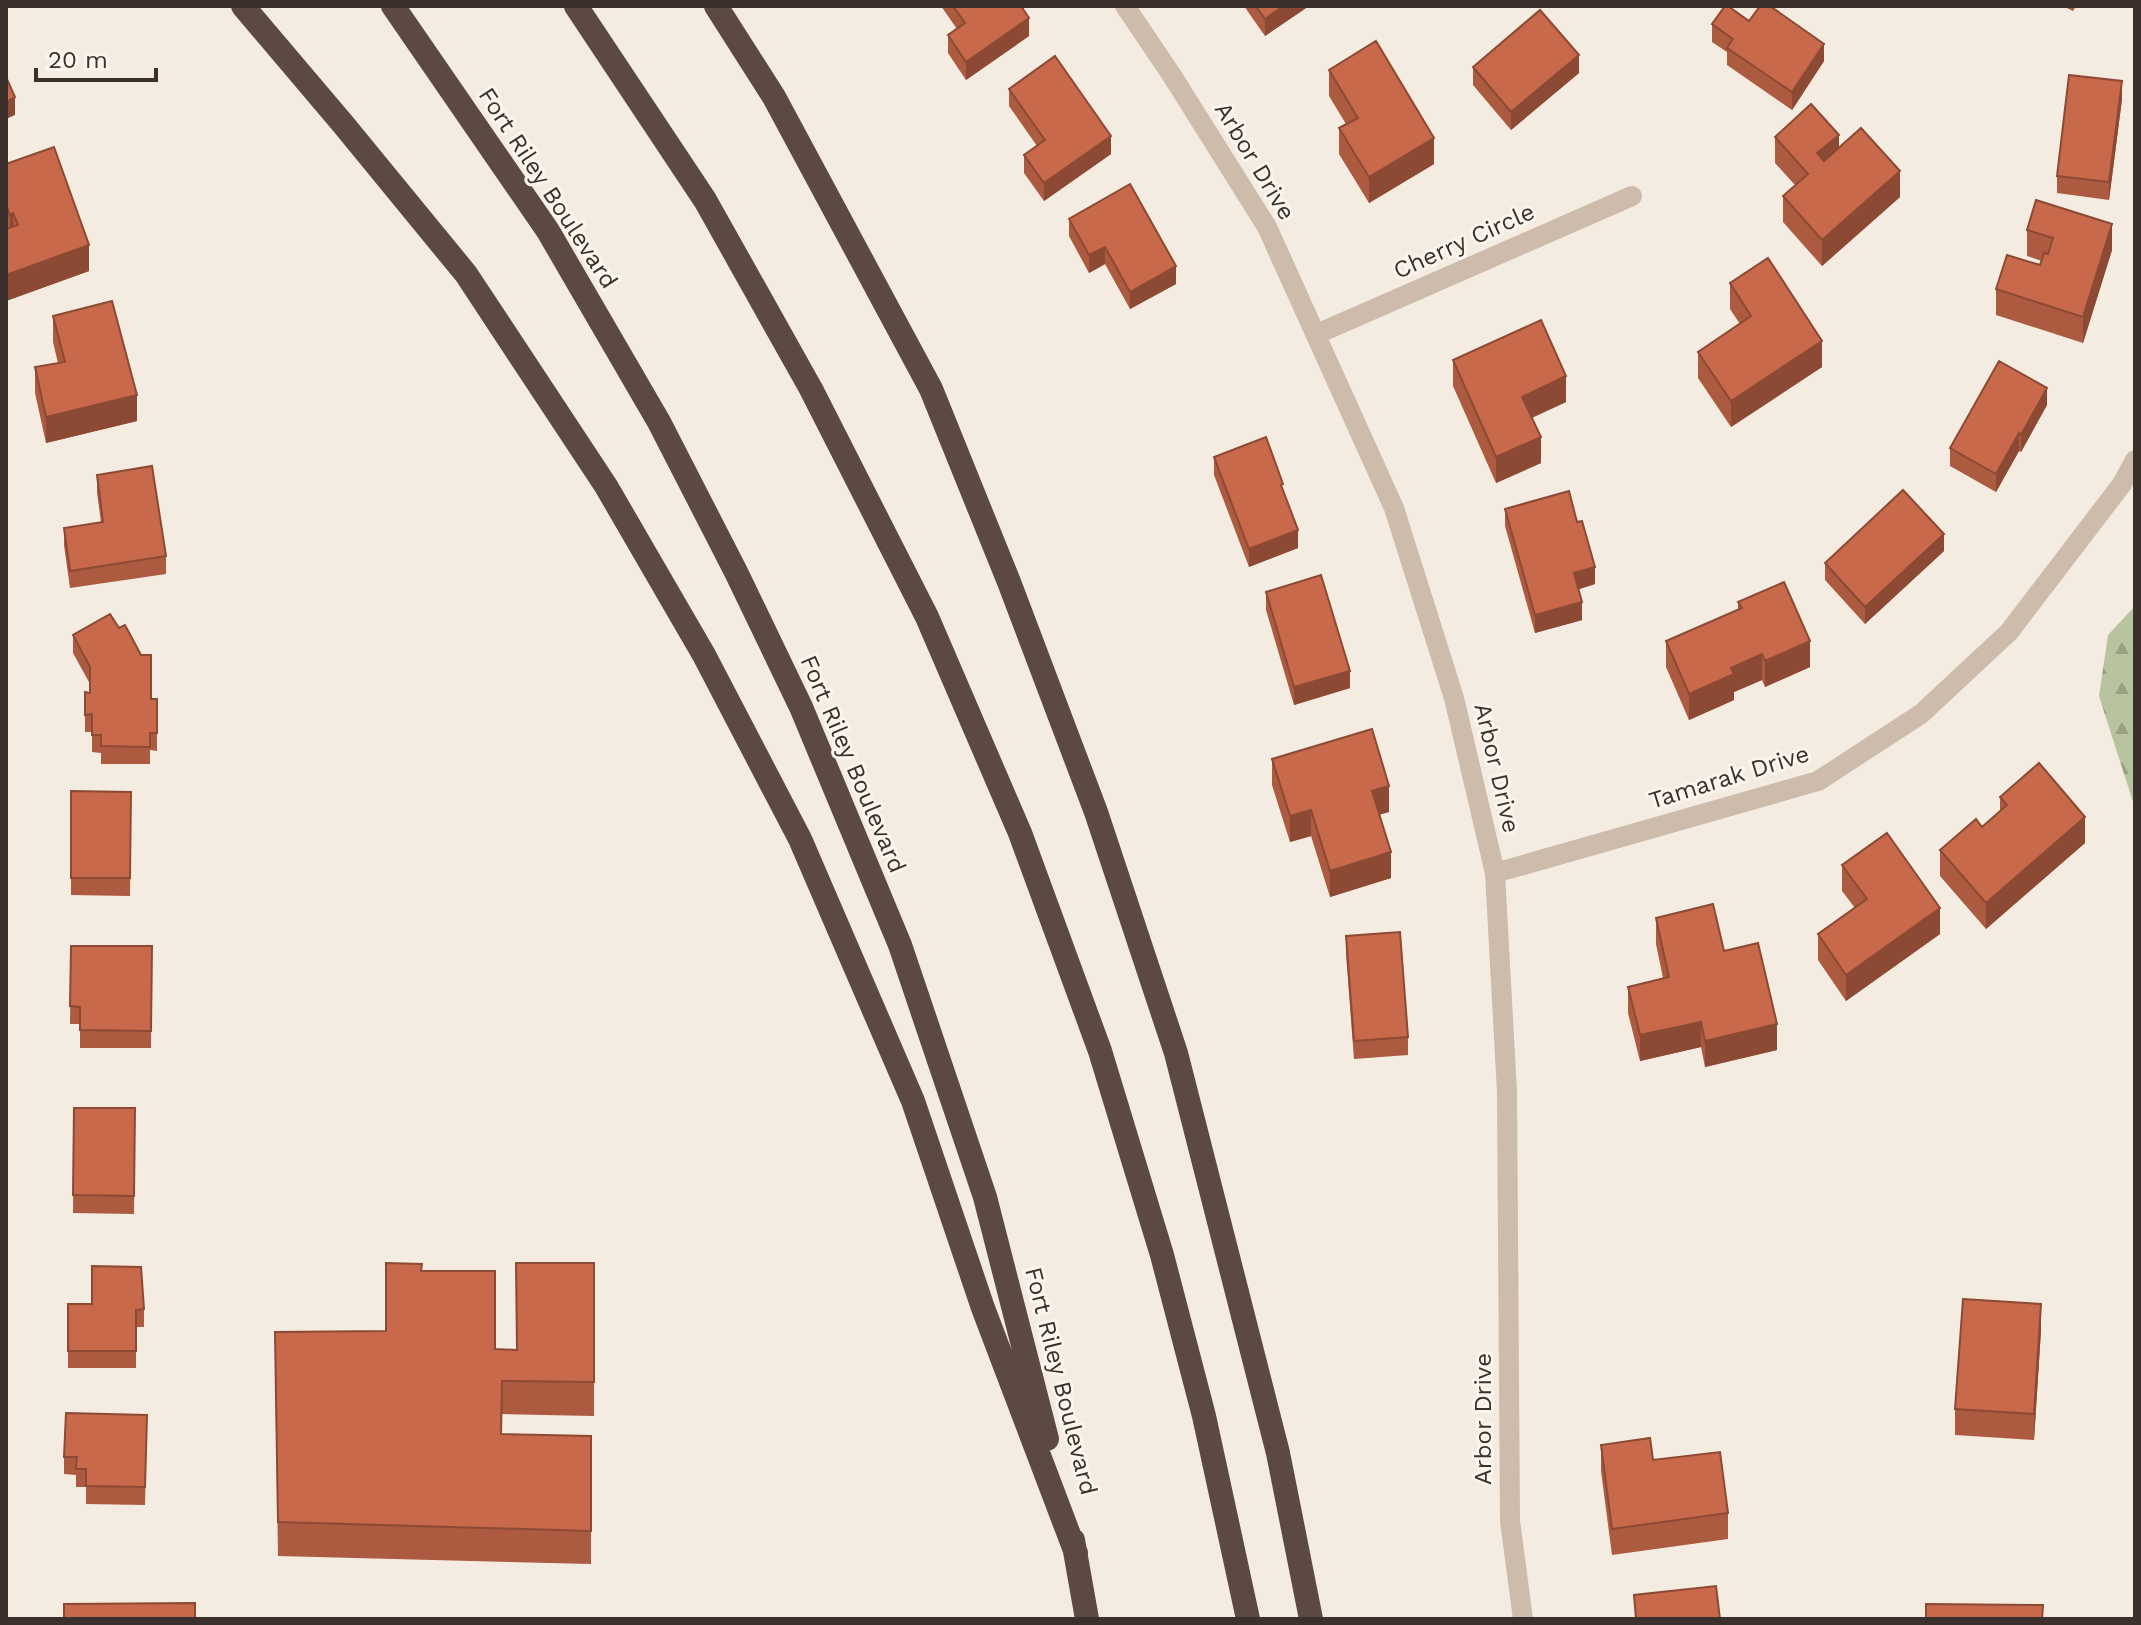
<svg xmlns="http://www.w3.org/2000/svg" width="2141" height="1625" font-family="'Work Sans',sans-serif">
<style>
.forest{fill:url(#forest-firs)}
.lines{fill:none;stroke-linecap:round;stroke-linejoin:round}
.minor{stroke:#cdbbac;stroke-width:20}
.motorway{stroke:#5c4a42;stroke-width:24}
.wall{fill:#ac5a40}
.shaded-wall{fill:#8c4a34}
.building{fill:#c8694b;stroke:#8c4a34;stroke-width:2}
.labels{text-anchor:middle;dominant-baseline:central;stroke-width:6;stroke-linejoin:round;paint-order:stroke}
.street-label{font-size:24px;fill:#3b302b;stroke:#fbf5ee}
</style>
<defs>
<pattern id="forest-firs" width="22" height="20" patternUnits="userSpaceOnUse" patternTransform="scale(2)"><rect width="22" height="20" fill="#b8c4a0"/><path d="M5 1l3.5 6h-7zM16 11l3.5 6h-7z" fill="#97a083"/></pattern>
</defs>
<rect width="100%" height="100%" fill="#f4ebe1"/>
<path class="forest" d="M2135,606V808L2099,696L2108,635Z"/>
<g class="lines">
<path class="minor" d="M1125,6L1171,74L1267,227L1394,508L1454,698L1495,873L1507,1092L1510,1521L1523,1619
M1317,334L1632,196
M1495,873L1818,781L1921,714L2009,632L2122,484L2135,460"/>
<path class="motorway" d="M243,6L343,124L466,274L606,486L704,655L800,839L913,1101L983,1308L1076,1553
M393,6L548,231L659,422L736,572L801,707L900,945L985,1197L1047,1439
M576,6L705,200L811,389L927,617L1020,833L1100,1051L1162,1255L1204,1416L1248,1619
M716,6L774,97L931,389L1009,582L1096,812L1176,1053L1278,1453L1311,1619
M1073,1540L1087,1619"/>
</g>
<path class="wall" d="M941,6H1021L1029,36L966,80L948,53V35L957,29Z
M1244,6H1309L1265,36Z
M2063,6H2076L2073,11Z
M1712,24L1824,61L1792,110L1727,65V52L1712,42Z
M1473,67L1579,73L1511,130L1473,85Z
M1329,70L1434,164L1369,203L1339,154V128L1346,124L1329,96Z
M1009,89L1111,154L1044,201L1024,173V155L1037,146L1009,106Z
M2122,99L2109,200L2057,193V176Z
M1775,137L1839,147L1900,197L1822,266L1783,222V196L1795,185L1775,163Z
M6,164L89,271L6,301Z
M1069,219L1176,284L1130,309L1105,264L1089,273L1069,236Z
M2027,230L2112,250L2083,343L1996,315V289L2040,265L2042,261L2027,256Z
M1730,283L1822,367L1731,427L1698,378V352L1740,324L1730,309Z
M53,316L137,421L46,443L35,393V367L58,363L53,342Z
M1453,360L1566,402L1532,418L1541,463L1496,483L1453,386Z
M2047,405L2021,452L2019,451L1996,492L1950,466V448Z
M1214,457L1298,548L1249,567L1214,475Z
M97,475L166,556V574L70,588L64,545V528L101,522L97,492Z
M1505,509L1595,584L1578,589L1582,620L1535,633L1505,526Z
M1944,551L1865,624L1825,580V563Z
M1266,592L1350,688L1294,705L1266,610Z
M1738,602L1810,667L1765,687L1762,680L1734,692V700L1689,720L1666,667V641L1738,610Z
M73,635L151,699H157V751L150,750V764H101V753L92,752V732H85V692L90,693V684L73,653Z
M1272,759L1389,812L1380,814L1391,878L1330,897L1311,836L1290,842L1272,785Z
M71,791L131,792L130,896L71,895Z
M2000,797L2085,843L1986,929L1940,876V850L1982,827L2000,812Z
M1842,865L1940,934L1846,1001L1818,960V934L1855,908L1842,891Z
M1656,918L1724,951L1777,1050L1705,1067L1701,1047L1640,1061L1628,1013V987L1663,978L1656,944Z
M1346,936L1408,1037V1055L1354,1059L1346,954Z
M71,946H152L151,1048H80V1024H70Z
M74,1108H135L134,1214L73,1213Z
M594,1263V1416L502,1414L501,1434L591,1436V1564L278,1556L275,1365L386,1331L422,1271L495,1349L517,1350Z
M68,1304L144,1309V1327H136V1368H68Z
M2041,1330L2034,1440L1955,1435V1409Z
M147,1415L145,1505L86,1504V1487H76V1475L64,1474V1457Z
M1601,1445L1728,1513V1539L1612,1555L1601,1471Z"/>
<path class="shaded-wall" d="M1283,6H1309L1265,36V19Z
M1029,18V36L966,80V62Z
M1824,44V61L1792,110V92Z
M1579,55V73L1511,130V112Z
M2122,81V99L2109,200V182Z
M15,97V115L6,119V102Z
M1839,135V161L1817,179V153Z
M1111,136V154L1044,201V183Z
M1434,138V164L1369,203V177Z
M1900,171V197L1822,266V240Z
M13,213V239L10,240V215Z
M2112,224V250L2083,343V317Z
M89,245V271L6,301V275Z
M1105,247V264L1089,273V255Z
M1176,266V284L1130,309V292Z
M1822,341V367L1731,427V401Z
M1566,376V402L1522,422V397Z
M2047,388V405L2021,452V435Z
M137,395V421L46,443V417Z
M2019,433V451L1996,492V474Z
M1541,437V463L1496,483V457Z
M1298,530V548L1249,567V549Z
M1944,534V551L1865,624V607Z
M1595,567V584L1574,591V573Z
M1582,602V620L1535,633V615Z
M1810,641V667L1765,687V661Z
M1762,654V680L1734,692V700L1689,720V694L1731,668Z
M1350,671V688L1294,705V687Z
M1389,786V812L1372,817V791Z
M1311,810V836L1290,842V816Z
M2085,817V843L1986,929V903Z
M1391,852V878L1330,897V871Z
M1940,908V934L1846,1001V975Z
M1701,1022V1047L1640,1061V1035Z
M1777,1024V1050L1705,1067V1041Z
M2041,1304V1330L2034,1440V1414Z"/>
<path class="building" d="M953,6H1021L1029,18L966,62L948,35L965,23Z
M1256,6H1283L1265,19Z
M1725,6H1728L1749,21L1760,6H1770L1824,44L1792,92L1727,48L1733,39L1712,24Z
M1540,10L1579,55L1511,112L1473,67Z
M1376,41L1434,138L1369,177L1339,128L1358,118L1329,70Z
M1055,56L1111,136L1044,183L1024,155L1045,140L1009,89Z
M2069,75L2122,81L2109,182L2057,176Z
M6,77L15,97L6,102Z
M1811,104L1839,135L1817,153L1824,161L1861,128L1900,171L1822,240L1783,196L1808,174L1775,137Z
M54,147L89,245L6,275V229L18,225L13,213L10,215L6,204V164Z
M1130,184L1176,266L1130,292L1105,247L1089,255L1069,219Z
M2036,200L2112,224L2083,317L1996,289L2007,255L2040,265L2044,253L2048,254L2053,238L2027,230Z
M1768,258L1822,341L1731,401L1698,352L1751,316L1730,283Z
M112,301L137,395L46,417L35,367L65,362L53,316Z
M1541,320L1566,376L1522,397L1541,437L1496,457L1453,360Z
M1999,361L2047,388L2021,435L2019,433L1996,474L1950,448Z
M1266,437L1283,484L1281,485L1298,530L1249,549L1214,457Z
M152,466L166,556L70,571L64,528L103,522L97,475Z
M1903,490L1944,534L1865,607L1825,563Z
M1569,491L1577,522L1582,521L1595,567L1574,573L1582,602L1535,615L1505,509Z
M1321,575L1350,671L1294,687L1266,592Z
M1784,582L1810,641L1765,661L1762,654L1731,668L1734,674L1689,694L1666,641L1742,608L1738,602Z
M110,614L119,628L125,625L141,655H151V699H157V733H150V747L101,746V735H92V714L85,715V692L90,693V667L73,635Z
M1372,729L1389,786L1372,791L1391,852L1330,871L1311,810L1290,816L1272,759Z
M2039,763L2085,817L1986,903L1940,850L1976,819L1982,827L2007,805L2000,797Z
M71,791L131,792L130,878H71Z
M1887,833L1940,908L1846,975L1818,934L1867,899L1842,865Z
M1713,904L1724,951L1758,943L1777,1024L1705,1041L1701,1022L1640,1035L1628,987L1669,977L1656,918Z
M1400,932L1408,1037L1354,1041L1346,936Z
M71,946H152L151,1031L80,1030V1007L70,1006Z
M74,1108H135L134,1196L73,1195Z
M386,1263L422,1264L421,1271H495V1349L517,1350L516,1263H594V1382L502,1381L501,1434L591,1436V1531L278,1522L275,1332L386,1331Z
M92,1266L141,1267L144,1309L136,1310V1351H68V1304H92Z
M1963,1299L2041,1304L2034,1414L1955,1409Z
M66,1413L147,1415L145,1487L86,1486V1469H76L77,1457H64Z
M1650,1438L1653,1460L1720,1452L1728,1513L1612,1529L1601,1445Z
M1716,1586L1720,1619H1636L1634,1595Z
M195,1603V1619H64V1604Z
M1926,1604L2043,1605L2042,1619H1926Z"/>
<g class="labels">
<g class="street-label">
<text transform="translate(1255 161) rotate(59)">Arbor Drive</text>
<text transform="translate(548 188) rotate(57)">Fort Riley Boulevard</text>
<text transform="translate(1464 241) rotate(-24)">Cherry Circle</text>
<text transform="translate(853 764) rotate(67)">Fort Riley Boulevard</text>
<text transform="translate(1497 768) rotate(77)">Arbor Drive</text>
<text transform="translate(1729 777) rotate(-17)">Tamarak Drive</text>
<text transform="translate(1061 1381) rotate(76)">Fort Riley Boulevard</text>
<text transform="translate(1483 1419) rotate(-90)">Arbor Drive</text>
</g>
</g>
<rect width="2141" height="1625" fill="none" stroke="#3b302b" stroke-width="16"/>
<path d="M36 68v12h120v-12" fill="none" stroke="#3b302b" stroke-width="4"/>
<text x="48" y="68" font-size="24" fill="#3b302b" stroke="#fbf5ee" stroke-width="6" paint-order="stroke">20 m</text>
</svg>
